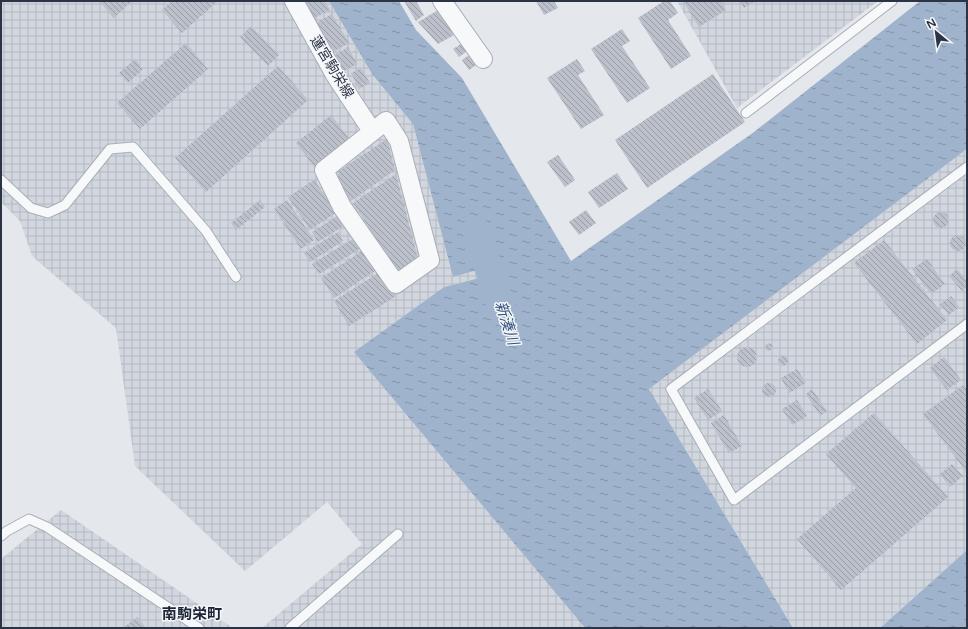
<svg xmlns="http://www.w3.org/2000/svg" width="968" height="629" font-family="'Varela Round','Noto Sans JP',sans-serif">
<style>
.industrial{fill:url(#industrial-grid)}
.water{fill:url(#water-ripples)}
.lines{fill:none;stroke-linecap:round;stroke-linejoin:round}
.river{stroke:#9fb4cc;stroke-width:28}
.building{fill:url(#building-back-hatch)}
.lane-casing{stroke:#a9aeb7;stroke-width:11}
.street-casing{stroke:#a9aeb7;stroke-width:20}
.lane{stroke:#f7f8fa;stroke-width:9}
.street{stroke:#f7f8fa;stroke-width:18}
.labels{text-anchor:middle;dominant-baseline:central;stroke-width:3;stroke-linejoin:round;paint-order:stroke}
.street-label{font-size:14px;fill:#2b3445;stroke:#f4f6f9}
.water-label{font-size:15px;font-style:italic;fill:#34527a;stroke:#f4f6f9}
.neighbourhood-label{font-size:15px;font-weight:bold;fill:#1d2536;stroke:#f4f6f9}
</style>
<defs>
<pattern id="industrial-grid" width="8" height="8" patternUnits="userSpaceOnUse"><rect width="8" height="8" fill="#d2d6de"/><path d="M0 4h8M4 0v8" fill="none" stroke="#b4b8c0"/></pattern>
<pattern id="water-ripples" width="26" height="14" patternUnits="userSpaceOnUse"><rect width="26" height="14" fill="#9fb4cc"/><path d="M2 4q2-2 4 0t4 0M15 11q2-2 4 0t4 0" fill="none" stroke="#8293a7"/></pattern>
<pattern id="building-back-hatch" width="6" height="6" patternUnits="userSpaceOnUse"><rect width="6" height="6" fill="#bbc0ca"/><path d="M-1 5l2 2M0 0l6 6M5-1l2 2" fill="none" stroke="#989da6"/></pattern>
</defs>
<rect width="100%" height="100%" fill="#e4e7ec"/>
<path class="industrial" d="M1,1H329L372,74L413,124L453,277L497,265L499,273L444,287L355,352L585,628H262L362,544L327,502L245,571L135,466L116,328L32,256L20,221L1,202Z
M677,1H878L737,108Z
M967,149V550L880,628H793L649,389Z
M61,510L233,628H1V559Z"/>
<path class="water" d="M329,1H399L416,30L462,78L571,261L754,132L920,1H967V149L649,389L793,628H585L354,352L444,287L499,273L496,265L453,277L413,124L372,74Z
M967,550V628H880Z"/>
<g class="lines">
<path class="river" d="M476,230L503,312"/>
</g>
<path class="building" d="M99,1H132L114,18Z
M172,1H218L182,33L162,10Z
M304,1H325L330,10L314,18Z
M404,1H416L424,15L416,21Z
M536,1H554L558,8L544,15Z
M664,1H670L678,13L668,20L691,56L671,69L638,18Z
M683,1H721L726,10L699,27Z
M740,1H755L744,8Z
M440,9L454,35L438,44L418,22Z
M332,14L349,43L333,52L316,23Z
M251,26L279,55L268,66L240,37Z
M622,29L630,41L622,46L650,88L627,103L591,49Z
M186,43L208,69L140,129L117,103Z
M461,44L466,52L459,57L453,49Z
M348,47L357,64L344,71L335,55Z
M469,55L476,65L469,70L462,60Z
M135,59L143,69L128,83L119,73Z
M577,59L585,71L578,75L604,115L581,129L547,78Z
M278,66L308,100L206,192L175,158Z
M361,68L370,83L359,89L351,73Z
M713,74L745,122L647,188L615,140Z
M331,115L351,141L316,169L296,143Z
M387,139L395,170L351,201L336,180L339,171Z
M558,155L575,180L565,187L547,162Z
M617,173L628,189L599,208L588,192Z
M396,174L418,259L398,272L353,203Z
M314,180L337,212L310,230L288,197Z
M260,200L265,207L236,230L231,223Z
M287,200L314,240L301,249L274,209Z
M586,210L596,223L579,235L569,222Z
M933 220a8 8 0 1 1 16 0a8 8 0 1 1-16 0Z
M339,215L345,225L318,242L312,232Z
M338,232L343,241L310,262L304,253Z
M950 243a8 8 0 1 1 16 0a8 8 0 1 1-16 0Z
M354,238L361,248L319,274L312,264Z
M884,240L947,320L917,344L854,263Z
M365,249L378,269L334,298L321,278Z
M927,259L945,284L931,294L912,269Z
M957,269L967,281V286L962,291L949,276Z
M380,272L396,296L349,326L334,301Z
M951,296L959,307L949,315L940,304Z
M765.5 347a3.5 3.5 0 1 1 7 0a3.5 3.5 0 1 1-7 0Z
M737 357a10 10 0 1 1 20 0a10 10 0 1 1-20 0Z
M778 361a5 5 0 1 1 10 0a5 5 0 1 1-10 0Z
M944,357L961,380L947,390L930,368Z
M797,369L806,383L789,393L781,378Z
M762 390a7 7 0 1 1 14 0a7 7 0 1 1-14 0Z
M963,385L967,389V473L923,414Z
M708,389L722,411L708,420L694,398Z
M812,389L827,411L820,416L806,394Z
M797,400L807,416L792,425L782,409Z
M874,413L948,497L841,590L797,539L856,488L826,454Z
M724,415L742,446L729,453L711,423Z
M952,464L963,476L950,487L940,474Z
M137,617L146,628H123Z"/>
<g class="lines">
<defs>
<path id="lane" d="M746,113L892,1
M967,167L671,389L734,500L967,324
M1,180L31,208L48,213L65,205L110,149L133,147L206,231L236,277
M1,536L7,531L29,519L47,527L199,628
M290,628L398,534"/>
<path id="street" d="M294,1L335,75L372,131
M442,1L483,59
M386,121L399,141L430,260L396,284L342,207L324,170Z"/>
</defs>
<use href="#lane" class="lane-casing"/>
<use href="#street" class="street-casing"/>
<use href="#lane" class="lane"/>
<use href="#street" class="street"/>
</g>
<g class="labels">
<g class="street-label">
<text transform="translate(332 67) rotate(59)">蓮宮駒栄線</text>
</g>
<g class="water-label">
<text transform="translate(507 323) rotate(72)">新湊川</text>
</g>
<g class="neighbourhood-label">
<text x="192" y="614">南駒栄町</text>
</g>
</g>
<rect width="968" height="629" fill="none" stroke="#2b3445" stroke-width="4"/>
<g transform="translate(936 32) rotate(331)" stroke="#f4f6f9" stroke-width="3" paint-order="stroke">
<path d="M0-3L7 15L0 10L-7 15Z" fill="#2b3445"/>
<text y="-6" font-size="11" font-weight="bold" text-anchor="middle" fill="#2b3445">N</text>
</g>
</svg>
